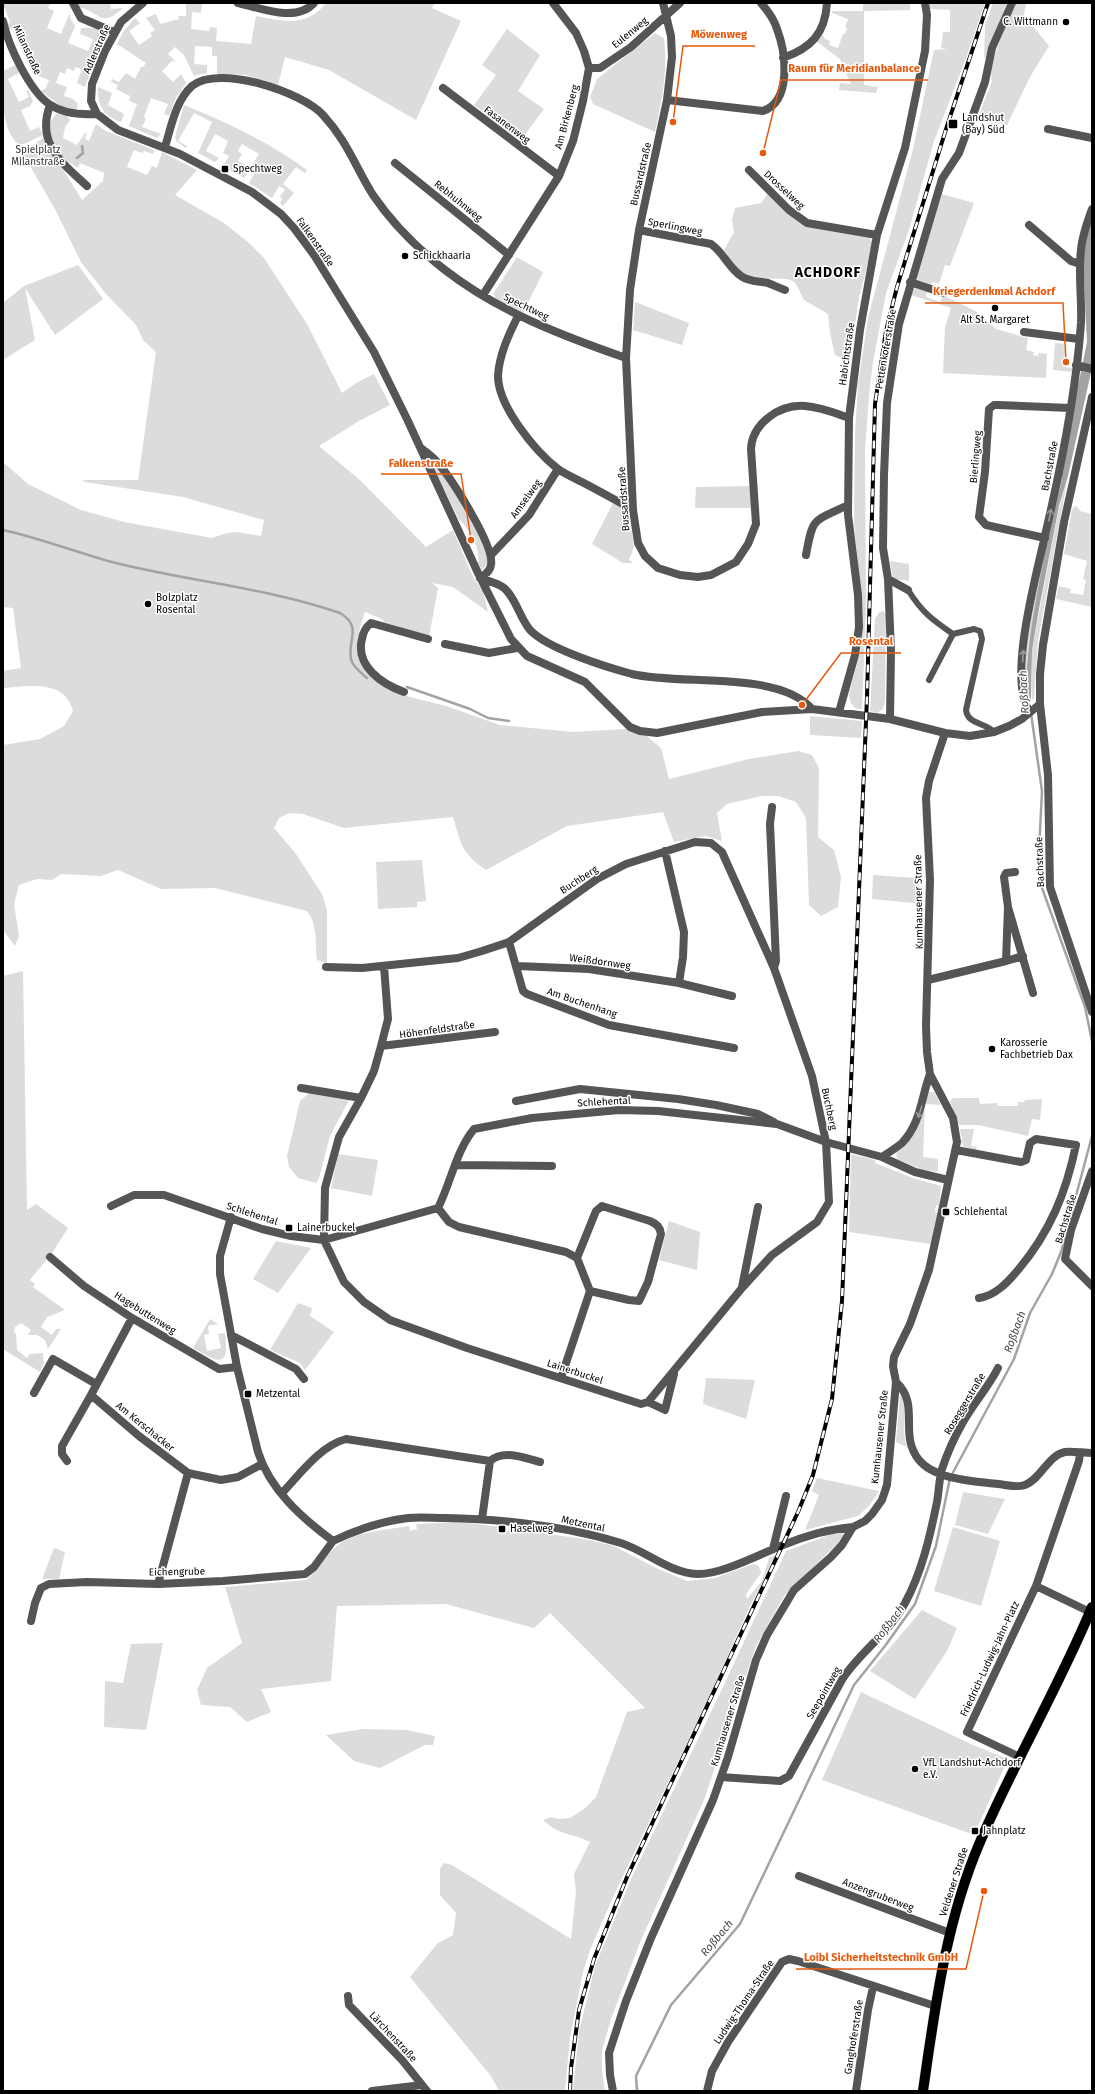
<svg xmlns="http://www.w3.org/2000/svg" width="1095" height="2094" font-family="'Fira Sans',sans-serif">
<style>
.green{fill:#dcdcdc}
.water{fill:#a3a3a3}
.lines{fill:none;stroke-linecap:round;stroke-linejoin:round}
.stream{stroke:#a3a3a3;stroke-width:2.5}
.primary-casing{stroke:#dbdbdb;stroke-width:11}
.pedestrian{stroke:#555;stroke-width:6}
.minor{stroke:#555;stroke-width:8}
.primary{stroke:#000;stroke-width:10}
.rail-casing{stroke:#000;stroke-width:4}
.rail{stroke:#fff;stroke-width:2.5;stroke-dasharray:8;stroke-linecap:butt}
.oneway{stroke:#999}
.poi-dot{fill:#000;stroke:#fff;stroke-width:1.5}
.labels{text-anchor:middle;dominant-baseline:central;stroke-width:3;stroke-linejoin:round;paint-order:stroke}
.poi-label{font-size:10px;fill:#000;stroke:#fff;text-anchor:start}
.street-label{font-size:10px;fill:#000;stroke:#fff}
.park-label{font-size:10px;fill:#333;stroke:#fff}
.water-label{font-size:11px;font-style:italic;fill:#444;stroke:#fff}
.district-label{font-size:14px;font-weight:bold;letter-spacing:1px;fill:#000;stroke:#fff}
.leader{fill:none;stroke:#e8590c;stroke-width:1.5}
.callout-dot{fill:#e8590c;stroke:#fff;stroke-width:1.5}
.callout-label{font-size:11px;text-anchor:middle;font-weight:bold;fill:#e8590c;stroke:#fff;stroke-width:3;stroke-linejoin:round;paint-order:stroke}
</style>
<rect width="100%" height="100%" fill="#fff"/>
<path class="green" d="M3,3H50L48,8L54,11L47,28L61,34L70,12V18L75,26L68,43L88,51L93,39L80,34L81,28H96L102,34L103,41L85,87L77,83L82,69L75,67L74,71L67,68L65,74L60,72L56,83L67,87L64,96L73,99L78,104L77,110L61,106L41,91L46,88L49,80L33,74L12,29L9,30L7,24L10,23L5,8H3Z
M77,3H110L111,9L123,8C100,29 102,12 78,7Z
M186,3H202L201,13L192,12L191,29L209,31L210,27L217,28L216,41L251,44L256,16C282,21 307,28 326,3H434L432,8L461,21L416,120L329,70L285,57L278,85L246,75L217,74V56H212V47L195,46L194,64L207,65V73L194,76L184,55L175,47L168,54L176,62L172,61L162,71L173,82L181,74L186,83L176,98L169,116L164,114L168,104L151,98L144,117L146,119L142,127L161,134L157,138L129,126L137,104L129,101L130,96L116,89L118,85L111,82L112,79L119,82L126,73L135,79L141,67H143L146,63L117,44L123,32L135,18L140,23L129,31L139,45L152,36L150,33L155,30L146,18L156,14L160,24L179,19L178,16H186Z
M863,3H910V10L864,11V85L878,87L876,93L839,90L840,83L851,84L840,59L816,41L822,34L825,39L830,41L829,45L838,48L843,34H845L847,28L845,27L848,19L832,13V11H863Z
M930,3H985L966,58L934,141L909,230L886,293L873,362L869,396L865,451L866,608L862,709H856L850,702L849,694L860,653L863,614L854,524L855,434L858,384L868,318L913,149L934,50L947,49L941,48L943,32H950V10L930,9Z
M993,3H1007L984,60L985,25Z
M1016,3H1026L1024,15L1049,46L1030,77L1007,125L977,120L992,81C987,63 1009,21 1016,3Z
M507,29L540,55L518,91L544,109L521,140L474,105L496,75L482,65Z
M655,33L664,38C668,71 662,100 655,132L593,104L590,97L597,79Z
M17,64L20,72L8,79L19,102L29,97L26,91L28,90L33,101L30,106L21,110L30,131L39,127L43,135L24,144H18C0,126 3,96 3,71Z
M98,87L112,93L108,105L124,114L121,122C104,116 97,106 98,87Z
M184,105C227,122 270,143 307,170L305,173L296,167L283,184L294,193L283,206L280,203L282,199L280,197L285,189L279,186L272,198L249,183L257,168L252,165L259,154L242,144L238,151L242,154L238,161L251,168L244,178L223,166L229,156L223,153L228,141L215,134L206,151L219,158L215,162L198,153L212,122L194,113L178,141L187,146L186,148L177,142L175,137Z
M56,114L66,115L70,120L65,127L63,138L77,145L85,133H87L85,139L89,141L96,124L106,131L154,150L153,154L144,151L142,153L134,150L127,167L147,175L152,166L157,168L162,152L197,170L175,195L224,223L248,242L264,258L307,324L342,393L356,383L374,374L390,405L359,421L319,446L360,480L426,547L453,530L473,577L483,591L488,612L453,587L432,583L438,588L429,637L384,622L382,619L365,612L360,627L357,649L358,657L364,668L402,695L446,706L500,725L573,732L625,729L642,732L661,748L669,779L749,759L798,751L812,755L819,768L818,837L834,850L841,877L838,907L821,916L809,905L806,818L796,802L779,796H762L727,804L717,813L722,841L705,836L674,842L663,812L567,826L486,870C461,853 461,844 453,817L344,828L303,814L289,813L279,818L274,828L296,854L322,894L327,910V963L317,960C315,943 318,925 307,911L215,888L161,889L118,870L101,876L61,874L52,880L37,879L19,885L14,904L19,936L15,946L3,930V745L40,739L64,726L73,711C65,679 29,686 3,688V671L21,668L13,608L3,607V462L28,484L81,510L124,522L212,538L227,533L237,532L261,536L264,520L183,497L85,482L82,480H138L156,352L143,340L136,325L106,294L81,262L56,211L22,152L43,138L51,154L64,171L82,200L103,181L104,173L80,163L78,168L63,158L50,142V122Z
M770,191L801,220L865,235L871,239L873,244L859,297L850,358L847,361L835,355L830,333L828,314L804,300L796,284L793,281L787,279L754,278L745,275L739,270L724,250L734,232L732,220L735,208L761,203Z
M942,194L974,203L950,266L945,265L939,284L932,282L931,285L918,281L916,275Z
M517,257L543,272L523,313L497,299L493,294Z
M78,265L103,299L55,335L25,288L35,340L3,360V303L24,286Z
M915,288L927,292L926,297L940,302L943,295L977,312L996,329L1028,338L1026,350L1034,352L1033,355L1038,356L1039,353L1047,354L1046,378L943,373L945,327L951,308L911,295Z
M635,302L689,323L682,345L633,330Z
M1055,343L1065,344L1063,347L1065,349L1063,367L1073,368L1072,372L1053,370Z
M430,460L433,461C455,492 478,525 489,562L482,570L478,563C481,549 470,529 459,520Z
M1062,476L1029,643L1027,665L1029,699L1025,695C1023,621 1045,548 1062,476Z
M1068,476L1038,641L1034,698L1032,700V650L1058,513Z
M752,486L751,508H695L696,487Z
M613,503L626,510L629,514L634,547L629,560L633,562L631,563H623L592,544Z
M1075,506L1078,507L1080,511L1092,514V607L1056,599L1058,586L1071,589L1070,593L1083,595L1086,580L1083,579L1087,561L1064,554L1072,509Z
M890,561L909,564V581L893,579Z
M883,611L886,614L885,702L883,709L877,713L870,711L875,619L879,612Z
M810,716L862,721L861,738L810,735Z
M422,860L426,901L417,902V907L378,909L376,862Z
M873,875L917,878L923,904L872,899Z
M23,971L27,1210L36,1204L68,1228L52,1253L30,1280L35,1284L33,1287L65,1310L47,1317L41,1327L52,1335L56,1329H61L48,1349L45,1340L37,1335H28L31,1330L21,1323L15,1327L14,1332L16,1334L17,1350L27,1358L30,1354L43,1353L44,1363L40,1372L3,1349V976Z
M927,1092H934L941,1105L925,1104L923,1157L938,1159V1172L923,1170L897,1159L896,1150L901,1147Z
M309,1093L349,1100L330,1136L319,1178L316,1183L298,1178L289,1167L287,1156L300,1101Z
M953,1098H979L980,1104L997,1103L998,1106H1018V1102H1024L1025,1100L1042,1099L1040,1120L1032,1119L1028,1136L978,1125H959L950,1101Z
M960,1129H974L971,1146L977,1147L976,1150L963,1146L961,1141L963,1137L961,1136Z
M338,1154L378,1160L372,1196L331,1188Z
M851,1154L875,1160V1163L913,1178L941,1186L939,1206L936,1205L935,1212L937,1213L931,1244L849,1232Z
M669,1221L700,1232L697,1270L659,1260Z
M276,1241L311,1248L278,1293L253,1279Z
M298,1303L312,1308L310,1316L334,1332L305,1370L300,1363L270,1350Z
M210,1319L218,1324L208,1326L209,1334L204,1335L207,1351L221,1348L218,1334L225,1333C230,1370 217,1362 193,1348Z
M706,1378L755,1380L746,1419L703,1404Z
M900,1395C910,1405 900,1432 907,1447L896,1442Z
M817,1478L879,1491L869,1506L858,1516L805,1530L819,1495L812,1491Z
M963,1492L1005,1499L988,1534L955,1525Z
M459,1522L502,1527L501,1530L508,1531L509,1528L590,1540L614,1546L654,1567L687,1581L715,1578L753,1564C759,1564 760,1568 761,1573L746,1594L747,1599L762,1581L769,1558L778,1554L750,1606L712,1691L614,1895L590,1950L583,1972L570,2038L565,2091H499L491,2076L410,1977L438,1943L453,1935L456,1913L440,1895V1869L444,1863L452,1865L571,1939L576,1892L574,1874L590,1842C571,1832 561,1837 543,1820L551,1817L558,1819L570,1818L584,1809L596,1797L627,1712L645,1708L550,1613L534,1628L446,1604L337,1606L331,1681L261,1689L271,1712L247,1722L230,1707L201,1705L197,1690L207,1668L242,1643L225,1587L306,1580C320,1569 326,1554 337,1546C356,1531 386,1530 409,1526L410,1531L417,1529L416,1524Z
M953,1527L1000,1541L981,1606L934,1591Z
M840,1531L844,1535L837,1544L784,1596L756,1646L704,1800L641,1940L611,2019L602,2051V2071L605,2091H573L579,2031L595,1966L632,1877L722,1689L786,1551Z
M54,1548L65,1552L59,1579H42Z
M922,1610L957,1628L947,1651L915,1699L870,1671Z
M163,1643L146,1730L104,1727L105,1681L123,1683L131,1644Z
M861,1692L973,1745L1008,1759L974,1835L822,1780Z
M363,1729L406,1730L435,1736L433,1745H425L380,1768L354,1761L326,1735Z"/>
<path class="water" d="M1092,217V368L1068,476L1059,506L1039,609L1032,650L1031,700C1014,683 1053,513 1061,484L1062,476L1060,474L1087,342L1083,260L1085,241Z"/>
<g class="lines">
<path class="stream" d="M77,158L83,153L82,146
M3,530C39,538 73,551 108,561C184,581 265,587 340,613C363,627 347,640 351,659C352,666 361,673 367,678
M407,687L470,709L488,718L509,721
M1031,713L1042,791L1039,851L1042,888L1085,1007L1092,1041
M637,2091L636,2076L671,2005L740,1924L854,1685L885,1646L915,1604L936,1546L950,1478L1014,1359L1030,1313L1052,1274L1061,1252L1092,1136"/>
<defs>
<path id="primary" d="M923,2091C935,2007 946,1921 980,1842C1014,1762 1059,1687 1092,1607"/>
</defs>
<use href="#primary" class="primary-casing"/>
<path class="pedestrian" d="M908,590C922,612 931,619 953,634L974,629L980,631L982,639L966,710C968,725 985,722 994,732
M929,680L953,634"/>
<path class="minor" d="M73,3L81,18L114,32
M143,3L121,22L105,51L92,84L91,101L97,114L118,130L180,154L252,192L281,214L294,228L314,255L374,352L407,419L478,573L511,639L527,656L585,682L630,727L640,731L657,733L762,712L812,709L890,719L945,733L970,736L994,732L1009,726L1022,719L1040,704
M238,3C260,8 296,23 314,3
M663,3L671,36L672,57L667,100L639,230L630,290L626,358L633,510L638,543L645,556L658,568L680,575L698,577L711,575L736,562L748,544L756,524L751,449C752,424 779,404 805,406C821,407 835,413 849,418
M3,21C8,45 29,90 49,104C62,113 81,115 97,114
M783,58C811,48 825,34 827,3
M589,68H600L631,47L680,3
M443,88L559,176
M667,100L763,111C792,101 786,53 777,29C774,19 768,11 761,3
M50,105C36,143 61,162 87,186
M1048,129L1092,138
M165,147C171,127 176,100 192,86C219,64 302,92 323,115C347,141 355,166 373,195C392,223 418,249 445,270C499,312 563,336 626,358
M395,163L509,255
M749,170L789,210L807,223L877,235
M1029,225L1071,261L1080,264
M639,230L711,244C724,253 728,267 741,276C749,282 758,281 768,283C773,285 779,288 785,290
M910,282L943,293
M483,295L559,176L573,141L583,101L589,68L584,51L576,33L553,3
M518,316C509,334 499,355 498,376C498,406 535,451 558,469C565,474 574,478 582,482C599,491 616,500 633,510
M1024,332L1079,339
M1076,365L1092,369
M1092,397L1064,522L1043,645L1040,674V704L1048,775L1050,887L1092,1012
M421,448C427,453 433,457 437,462C451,478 495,546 491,565C490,572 485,574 480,578
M1045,538L986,525L979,517L985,472L989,409L994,405H998L1070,408
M491,555L529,515L558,469
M806,555C813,516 813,522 848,505
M480,578C488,581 502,584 507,591C517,602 520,618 530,630C548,649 606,667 632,674C681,686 778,670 812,709
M888,579L908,590
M445,644L489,653L517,648
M404,692C382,684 355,666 362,639C363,632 366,627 371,623L428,639
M839,712L855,655L859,627L858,595L848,515L849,418L860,330L877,235L905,148L925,51L927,15L925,3
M1030,712C1006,680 1038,570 1046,531C1062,463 1076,393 1081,323C1082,299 1078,274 1081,250C1082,236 1087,223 1092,209
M890,719L891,651L888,579L883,548L884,475L887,403L899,324L942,179L959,153L985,82L992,48L1012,3
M772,807L770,824L776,961L774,968
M665,851L684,932L683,957L679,983
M1015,872L1006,873L1004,877L1008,907L1033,993
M509,942L523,991L527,994L609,1025L734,1048
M1006,961L1023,956
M517,966L589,969L679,983L732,996
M326,967L362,968L458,958L482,951L509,942L597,879L626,864L695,842L711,843L722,852L774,968L812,1076L826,1142L829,1202L817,1222L772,1255L742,1288L648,1402L641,1404L467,1348L390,1320L364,1302L344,1282L324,1240L325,1188L339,1137L361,1098L374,1071L381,1046L388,1019L384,966
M928,980L1006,961L1008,907
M381,1046L495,1032
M301,1088L361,1098
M516,1101L580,1089L678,1099L716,1105L758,1114L774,1122
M956,1150L1021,1162L1026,1160L1030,1143L1036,1139L1076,1145C1066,1193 1050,1232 1018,1270C1008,1282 995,1296 979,1298
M882,1157C888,1153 896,1148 902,1143C921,1123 921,1098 930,1074
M455,1165L552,1166
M1092,1171L1071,1230L1065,1259L1092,1286
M111,1206L134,1195H164L262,1229L291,1236L324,1240L438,1208C451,1182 456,1151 474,1129L532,1118L619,1110L658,1111L777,1124L826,1142L882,1157L915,1172L948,1180
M438,1208L449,1222L459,1227L566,1252L577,1258L590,1291L561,1378
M231,1217L220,1256V1274L237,1367L258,1452C270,1490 302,1518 333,1541C356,1530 383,1521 408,1518C420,1517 433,1518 445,1518C503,1519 565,1526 621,1543C646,1551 670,1573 697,1574C721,1575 760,1554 783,1545C805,1536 829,1529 853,1527
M50,1257L84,1286L132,1318L219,1369L237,1367
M577,1258L596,1211L602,1206L650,1221C657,1224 660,1227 661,1234L648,1282L639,1301L629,1300L590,1291
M742,1287L758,1207
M132,1318L91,1395L139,1436L188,1473L221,1480L238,1477L262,1464
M231,1335L296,1369L304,1379
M896,1382C921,1405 898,1434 919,1460C935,1480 975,1481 998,1484C1007,1485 1017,1488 1025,1485C1041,1479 1048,1455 1065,1452C1073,1451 1083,1453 1092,1453
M34,1393L53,1359L96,1384
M648,1402L665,1410L674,1374
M67,1461L62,1454V1446L91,1395
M490,1461C504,1449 524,1458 540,1462
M282,1493C300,1474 320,1446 346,1439L490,1461L482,1519
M773,1549L786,1496
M158,1584L188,1473
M1036,1586L1090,1612
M31,1621L35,1603L41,1588L49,1584L87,1582L158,1584L223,1581L305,1574L314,1567L333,1541
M1020,1757L967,1732L1036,1586L1079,1461L1080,1453
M721,1777L780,1781L789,1776L843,1678C861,1651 890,1632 905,1603C922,1572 930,1536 937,1502C939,1491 939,1479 942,1469C947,1454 954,1438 962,1424C972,1405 988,1388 998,1368
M799,1876L950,1933
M348,1996L349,2005L402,2060L427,2091
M372,2091L422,2085
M613,2091L610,2075L609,2053L626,2001L651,1938L713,1800L728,1757L756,1660L767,1635L794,1590L831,1557L842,1545L853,1527L865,1521L872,1514L882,1500L887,1485L896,1382L893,1366L894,1357L910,1324L929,1270L957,1142L953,1118L930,1074L927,1052L926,1026L930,880L926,798L929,781L945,733
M707,2091L712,2071L728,2042L782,1962L789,1959L798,1961L935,2006
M856,2091L868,2010L873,1987"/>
<use href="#primary" class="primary"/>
<defs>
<path id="rail" d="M570,2091L571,2068L579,2010L594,1959L627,1877L798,1512L813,1475L832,1399L842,1301L867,697L875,404L886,331L897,287L947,126L988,3"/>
</defs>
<use href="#rail" class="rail-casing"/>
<use href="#rail" class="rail"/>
</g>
<defs><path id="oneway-shaft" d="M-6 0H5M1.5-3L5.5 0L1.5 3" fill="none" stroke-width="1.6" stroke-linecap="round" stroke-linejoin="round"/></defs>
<g class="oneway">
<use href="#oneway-shaft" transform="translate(1050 515) rotate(-79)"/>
<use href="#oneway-shaft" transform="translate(1023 656) rotate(-86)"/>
<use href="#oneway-shaft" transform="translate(920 1112) rotate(107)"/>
</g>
<g class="poi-dot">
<circle cx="1066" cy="22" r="4"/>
<rect x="948" y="119" width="10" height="10" rx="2"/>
<rect x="221" y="165" width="8" height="8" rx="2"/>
<circle cx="405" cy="256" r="4"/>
<circle cx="995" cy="308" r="4"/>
<circle cx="148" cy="604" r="4"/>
<circle cx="992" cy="1049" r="4"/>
<rect x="942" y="1208" width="8" height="8" rx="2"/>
<rect x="285" y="1224" width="8" height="8" rx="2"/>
<rect x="244" y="1390" width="8" height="8" rx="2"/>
<rect x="498" y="1525" width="8" height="8" rx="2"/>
<circle cx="915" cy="1769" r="4"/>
<rect x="971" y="1827" width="8" height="8" rx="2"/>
</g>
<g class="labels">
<g class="poi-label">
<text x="1058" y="22" text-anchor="end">C. Wittmann</text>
<text x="962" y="118">Landshut<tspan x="962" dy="12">(Bay) Süd</tspan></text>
<text x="233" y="169">Spechtweg</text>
<text x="413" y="256">Schickhaaria</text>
<text x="995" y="320" text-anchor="middle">Alt St. Margaret</text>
<text x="156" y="598">Bolzplatz<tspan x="156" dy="12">Rosental</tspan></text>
<text x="1000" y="1043">Karosserie<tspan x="1000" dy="12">Fachbetrieb Dax</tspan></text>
<text x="954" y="1212">Schlehental</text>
<text x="297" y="1228">Lainerbuckel</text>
<text x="256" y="1394">Metzental</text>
<text x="510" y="1529">Haselweg</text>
<text x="923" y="1763">VfL Landshut-Achdorf<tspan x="923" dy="12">e.V.</tspan></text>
<text x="983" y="1831">Jahnplatz</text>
</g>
<g class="street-label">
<text transform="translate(630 33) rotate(-39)">Eulenweg</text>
<text transform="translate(97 49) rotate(-66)">Adlerstraße</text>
<text transform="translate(27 50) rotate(65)">Milanstraße</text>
<text transform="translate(567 117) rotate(-75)">Am Birkenberg</text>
<text transform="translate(507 125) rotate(37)">Fasanenweg</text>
<text transform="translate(641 174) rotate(-77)">Bussardstraße</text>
<text transform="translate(784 190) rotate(43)">Drosselweg</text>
<text transform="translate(458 201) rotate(39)">Rebhuhnweg</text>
<text transform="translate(675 227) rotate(11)">Sperlingweg</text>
<text transform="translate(315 242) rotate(55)">Falkenstraße</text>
<text transform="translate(526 307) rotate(26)">Spechtweg</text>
<text transform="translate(886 349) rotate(-80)">Pettenkoferstraße</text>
<text transform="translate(847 354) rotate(-82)">Habichtstraße</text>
<text transform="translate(976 457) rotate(-85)">Bierlingweg</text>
<text transform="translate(1050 466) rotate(-79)">Bachstraße</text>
<text transform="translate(526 499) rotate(-54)">Amselweg</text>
<text transform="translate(624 499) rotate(-94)">Bussardstraße</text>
<text transform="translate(1040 862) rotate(-92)">Bachstraße</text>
<text transform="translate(579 880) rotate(-33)">Buchberg</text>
<text transform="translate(919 902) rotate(-91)">Kumhausener Straße</text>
<text transform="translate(600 962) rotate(8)">Weißdornweg</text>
<text transform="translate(582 1003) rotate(19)">Am Buchenhang</text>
<text transform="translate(437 1030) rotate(-8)">Höhenfeldstraße</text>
<text transform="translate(604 1102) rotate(-3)">Schlehental</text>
<text transform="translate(829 1109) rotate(78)">Buchberg</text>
<text transform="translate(252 1214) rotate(18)">Schlehental</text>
<text transform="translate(1066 1219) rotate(-73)">Bachstraße</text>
<text transform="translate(145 1313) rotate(32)">Hagebuttenweg</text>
<text transform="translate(575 1372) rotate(18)">Lainerbuckel</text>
<text transform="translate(965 1404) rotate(-59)">Roseggerstraße</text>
<text transform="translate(145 1427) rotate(39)">Am Kerschacker</text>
<text transform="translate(880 1437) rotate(-84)">Kumhausener Straße</text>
<text transform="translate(583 1524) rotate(12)">Metzental</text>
<text transform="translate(177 1572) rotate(-1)">Eichengrube</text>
<text transform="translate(990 1659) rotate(-65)">Friedrich-Ludwig-Jahn-Platz</text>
<text transform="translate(824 1693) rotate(-60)">Seepointweg</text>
<text transform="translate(728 1721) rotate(-73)">Kumhausener Straße</text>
<text transform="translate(954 1882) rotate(-72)">Veldener Straße</text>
<text transform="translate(878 1895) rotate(21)">Anzengruberweg</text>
<text transform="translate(744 2002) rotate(-56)">Ludwig-Thoma-Straße</text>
<text transform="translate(393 2037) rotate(47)">Lärchenstraße</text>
<text transform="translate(854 2037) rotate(-81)">Ganghoferstraße</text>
</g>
<g class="park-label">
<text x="38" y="150">Spielplatz<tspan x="38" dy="12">Milanstraße</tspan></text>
</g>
<g class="water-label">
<text transform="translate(1024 692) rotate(-93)">Roßbach</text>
<text transform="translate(1015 1332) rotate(-70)">Roßbach</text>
<text transform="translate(889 1624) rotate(-53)">Roßbach</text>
<text transform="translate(717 1938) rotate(-50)">Roßbach</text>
</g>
<g class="district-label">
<text x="828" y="272">ACHDORF</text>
</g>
</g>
<path class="leader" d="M673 122L683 46H755M763 153L781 80H928M1066 362L1063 303H925M471 540L461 474H381M802 705L841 653H901M984 1891L966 1969H796"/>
<g class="callout-dot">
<circle cx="673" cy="122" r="4"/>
<circle cx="763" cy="153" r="4"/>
<circle cx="1066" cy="362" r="4"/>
<circle cx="471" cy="540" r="4"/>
<circle cx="802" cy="705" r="4"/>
<circle cx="984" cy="1891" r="4"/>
</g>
<g class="callout-label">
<text x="719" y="38">Möwenweg</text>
<text x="854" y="72">Raum für Meridianbalance</text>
<text x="994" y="295">Kriegerdenkmal Achdorf</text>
<text x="421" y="467">Falkenstraße</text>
<text x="871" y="645">Rosental</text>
<text x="881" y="1961">Loibl Sicherheitstechnik GmbH</text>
</g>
<rect width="1095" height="2094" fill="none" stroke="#000000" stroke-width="8"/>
</svg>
